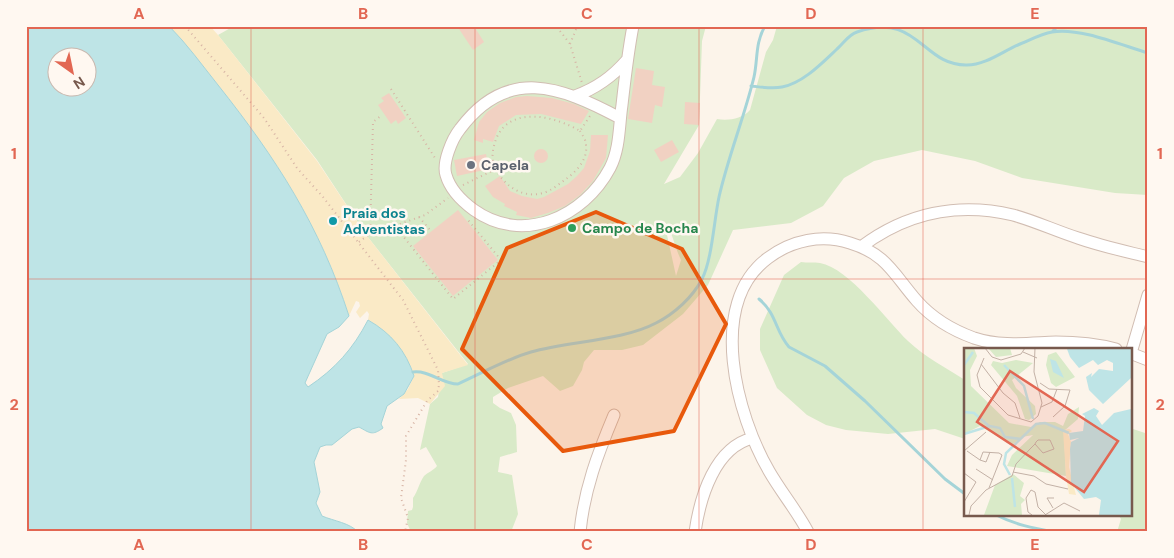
<svg xmlns="http://www.w3.org/2000/svg" width="1174" height="558" font-family="'DM Sans',sans-serif">
<style>
.green{fill:#d9eac8;fill-rule:evenodd}
.sand{fill:#faeac6}
.water{fill:#bee4e6;stroke:#a5d4d8;fill-rule:evenodd}
.lines{fill:none;stroke-linecap:round;stroke-linejoin:round}
.stream{stroke:#a5d4d8;stroke-width:3}
.building{fill:#f1d1c2}
.minor-casing{stroke:#d1bdb2;stroke-width:13}
.path{stroke:#d7b4a5;stroke-width:2;stroke-dasharray:1 4;stroke-linecap:butt}
.minor{stroke:#fff;stroke-width:11}
.marked{fill:#e8590c;fill-opacity:0.2;stroke:#e8590c;stroke-width:4;stroke-linejoin:round}
.grid{fill:none;stroke:#e26753;stroke-width:1;stroke-opacity:0.55}
.worship-dot{fill:#6b7280;stroke:#fff8f1;stroke-width:2}
.culture-dot{fill:#0f9aa8;stroke:#fff8f1;stroke-width:2}
.leisure-dot{fill:#2e9e5b;stroke:#fff8f1;stroke-width:2}
.labels{text-anchor:middle;dominant-baseline:central;stroke-width:5;stroke-linejoin:round;paint-order:stroke}
.worship-label{font-size:14px;font-weight:bold;fill:#5b616d;stroke:#fff8f1;text-anchor:start}
.culture-label{font-size:14px;font-weight:bold;fill:#0d838f;stroke:#fff8f1;text-anchor:start}
.leisure-label{font-size:14px;font-weight:bold;fill:#27864d;stroke:#fff8f1;text-anchor:start}
.inset-river{fill:none;stroke:#bee4e6;stroke-width:2.5}
.inset-road{fill:none;stroke:#c3b1a6;stroke-width:1}
.view{fill:#e26753;fill-opacity:0.15;stroke:#e26753;stroke-width:2.5}
.inset-edge{fill:none;stroke:#77594d;stroke-width:2.5}
.neatline{fill:none;stroke:#e26753;stroke-width:2}
.grid-label{font-size:16px;text-anchor:middle;font-weight:bold;fill:#e26753}
</style>
<rect width="100%" height="100%" fill="#fcf4ea"/>
<path class="green" d="M234,26H706L702,41L699,125L664,184L680,177L698,153L717,119C728,121 742,119 750,110L766,52L773,40L777,26H1148V195L1115,193L1022,178L975,161L922,150L874,161L844,178L823,206L791,223L733,230L708,285L683,314L643,345L622,350H594L584,362L582,370L573,386L560,391L543,376L508,388L493,397V403L500,408L511,413L516,425L517,452L500,457L498,472L512,475L518,514L511,532H411L407,523L408,511L412,510L413,507V498C418,491 419,483 424,476C428,472 433,471 437,466L426,447L420,450L430,404L438,397L442,373L468,364L367,236L317,160L218,35ZM664,221C672,230 675,248 681,260L676,276Z
M801,262C807,263 814,262 820,263C849,268 887,321 908,341C925,357 946,368 965,380V439L935,429L888,434L846,430L826,425L807,415L777,388L760,350V329L784,275Z
M1130,428L1148,434V532H1117L1121,519L1118,514H1130Z"/>
<path class="sand" d="M169,26H210L218,35L317,161L367,236L468,365L442,373L445,386L430,404L418,398L399,399L408,389L414,376C406,352 390,333 368,320L369,314L367,311L360,318L356,312L360,306L359,302L356,301L349,316C320,226 276,158 218,85C202,65 187,44 169,26Z"/>
<path class="water" d="M26,26H169C187,44 202,65 218,85C276,158 320,226 349,316L339,327L327,334L305,383L308,387C335,369 353,349 368,320C391,333 406,351 414,376L404,394L387,406L381,424L383,428C372,436 370,433 359,427L352,429L332,445H326L320,447L314,462L320,492L316,503L322,516C334,521 350,523 358,532H26ZM58,58H88V88H58Z"/>
<g class="lines">
<path class="stream" d="M1052,32L1058,26
M751,86C761,87 772,89 782,87C803,83 822,63 837,49C844,43 848,35 857,32C918,11 922,66 967,65C986,65 1003,51 1020,44C1030,40 1041,34 1052,32C1079,27 1121,45 1148,53
M759,299C777,314 775,331 789,347L825,366L865,401L945,479L965,494
M413,372C429,370 442,384 458,384C480,374 509,358 531,352C569,341 622,341 656,323C674,314 693,297 702,279C712,260 714,220 719,197C728,157 744,118 754,77C758,59 755,43 765,26
M994,514C1016,525 1032,528 1056,532"/>
</g>
<path class="building" d="M457,26H474L484,42L473,50Z
M636,68L654,71L652,85L665,87L662,107L655,105L652,123L628,119Z
M389,93L406,118L398,124L396,120L391,124L378,105L384,101L381,98Z
M527,96L552,98L574,104L589,111L581,124L541,114L516,115L499,126L493,142L483,139V143L474,140L479,122L487,112L500,103L516,97Z
M685,102L700,103L699,125L684,124Z
M591,135H608L606,158L593,181L580,195L565,206L548,213L531,218L516,215L517,212L504,206L505,204L493,197L485,186L500,176L510,191L522,196L537,199L544,197L568,184L577,176L584,168L590,151Z
M672,140L679,152L661,162L654,150Z
M534 156a7 7 0 1 1 14 0a7 7 0 1 1-14 0Z
M486,154L489,169L457,176L454,160Z
M458,210L498,260L453,296L413,246Z"/>
<g class="lines">
<defs>
<path id="minor" d="M575,96C597,88 612,77 627,60
M620,118C560,86 507,66 460,129C452,139 442,163 446,175C450,189 463,202 474,210C523,245 584,217 610,168C620,149 619,125 622,105C625,78 628,52 633,26
M861,247C906,213 958,202 1013,215C1035,221 1056,231 1078,238C1101,246 1124,251 1148,257
M1130,353L1148,360
M1131,353L1148,295
M580,532C584,490 598,453 614,415
M695,532C700,497 715,447 753,438
M808,532C797,511 781,492 769,471C737,416 706,304 768,258C792,240 822,234 850,243C887,254 894,275 917,301C932,318 952,330 974,338C1001,347 1028,343 1056,342C1076,342 1097,344 1116,349"/>
</defs>
<use href="#minor" class="minor-casing"/>
<path class="path" d="M185,26L264,118L297,168L323,197L403,300L438,370L439,385L438,391L427,401L406,436V460L401,498L408,518L405,532
M560,31L570,44L582,83
M570,44L577,27
M391,89L435,158
M580,131C582,135 586,139 586,145C588,159 577,171 566,179C559,184 551,191 543,193C522,199 502,185 494,165C491,157 493,148 496,139C510,105 555,116 580,131L590,116
M463,185L496,169
M419,217L431,231
M395,226L453,299L501,260L468,220
M370,235L373,122L382,115
M359,242L367,236L425,215L448,198"/>
<use href="#minor" class="minor"/>
</g>
<path class="marked" d="M596,212L682,249L726,324L674,431L563,451L462,349L507,248Z"/>
<path class="grid" d="M251,26V532M475,26V532M699,26V532M923,26V532M26,279H1148"/>
<circle class="worship-dot" cx="471" cy="165" r="5"/>
<circle class="culture-dot" cx="333" cy="221" r="5"/>
<circle class="leisure-dot" cx="572" cy="228" r="5"/>
<g class="labels">
<g class="worship-label">
<text x="481" y="165">Capela</text>
</g>
<g class="culture-label">
<text x="343" y="213">Praia dos<tspan x="343" dy="16">Adventistas</tspan></text>
</g>
<g class="leisure-label">
<text x="582" y="228">Campo de Bocha</text>
</g>
</g>
<g transform="translate(964 348)">
<rect width="168" height="168" fill="#fcf4ea"/>
<path d="M3,0H10L13,8L6,22L7,38L45,75L67,79L76,74H91L99,78L104,66L115,59L114,71L100,83L102,128L43,118L48,107L69,87L58,89L48,97L16,78L0,86V2ZM24,0H46L48,7L32,9ZM92,4L111,29L92,39L87,35L82,17L84,7ZM52,12L69,15L48,32L52,40L71,58L72,66L65,72L61,71L53,48L27,17L29,13L38,15ZM49,126L60,135L56,148L61,152L57,156L58,167H20L31,137Z" fill="#d9eac8"/>
<path d="M105,81L108,83L104,86L107,94L105,119L112,147L105,146L102,128L99,82Z" fill="#faeac6"/>
<path d="M103,1L167,0V30L139,56L125,42L122,29L128,25L127,29L135,21L149,23V15L143,12L134,17L129,12L115,20L106,9ZM86,11L92,13L100,30L89,24ZM130,60L135,63L132,68L138,77L150,65L167,61V167H135L137,152L132,149L120,151L107,135L106,101L107,94L115,90L106,92L105,85L119,83L121,68L118,66Z" fill="#bee4e6"/>
<path class="inset-river" d="M0,17L9,4M40,17L60,38L69,71M0,64L10,65L25,78M0,86L26,78L36,80L41,89L57,91M46,127L40,116L42,105L72,76L81,75L105,85M48,130L51,159"/>
<path class="inset-road" d="M21,0L28,9L37,12L57,6L61,0M59,4L73,10M20,10L13,27L16,39L44,67L67,74L74,68L78,55L70,24L71,0M17,16L39,45L51,55L56,70M76,35L85,41L106,42L101,58L89,69M77,59L88,54L93,41M0,103L22,84M3,103L16,112M12,121L29,132M49,124L70,128L82,136L104,141M0,125L12,134L0,154M25,140L38,107L35,105L19,104L16,112L22,114L26,104M89,160L83,150H90M5,167L7,158L22,142L48,128L52,116L66,101L71,96L72,94L74,92H86L90,101L79,105L71,96M68,167L64,164L62,150L67,142L71,144L74,159L82,167M81,167L100,155L116,163"/>
<path class="view" d="M46,23L154,93L120,144L13,74Z"/>
<rect width="168" height="168" class="inset-edge"/>
</g>
<rect width="1174" height="558" fill="none" stroke="#fff8f1" stroke-width="55"/>
<g transform="translate(72 72) rotate(147)"><circle r="24" fill="#fff8f1" stroke="#c9b8af"/>
<path d="M0-4L9 19L0 12L-9 19Z" fill="#e26753"/>
<text y="-8" font-size="14" font-weight="bold" text-anchor="middle" fill="#77594d">N</text>
</g>
<rect x="28" y="28" width="1118" height="502" class="neatline"/>
<g class="grid-label">
<text x="139" y="19">A</text>
<text x="363" y="19">B</text>
<text x="587" y="19">C</text>
<text x="811" y="19">D</text>
<text x="1035" y="19">E</text>
<text x="14" y="159">1</text>
<text x="1160" y="159">1</text>
<text x="14" y="410">2</text>
<text x="1160" y="410">2</text>
<text x="139" y="550">A</text>
<text x="363" y="550">B</text>
<text x="587" y="550">C</text>
<text x="811" y="550">D</text>
<text x="1035" y="550">E</text>
</g>
</svg>
